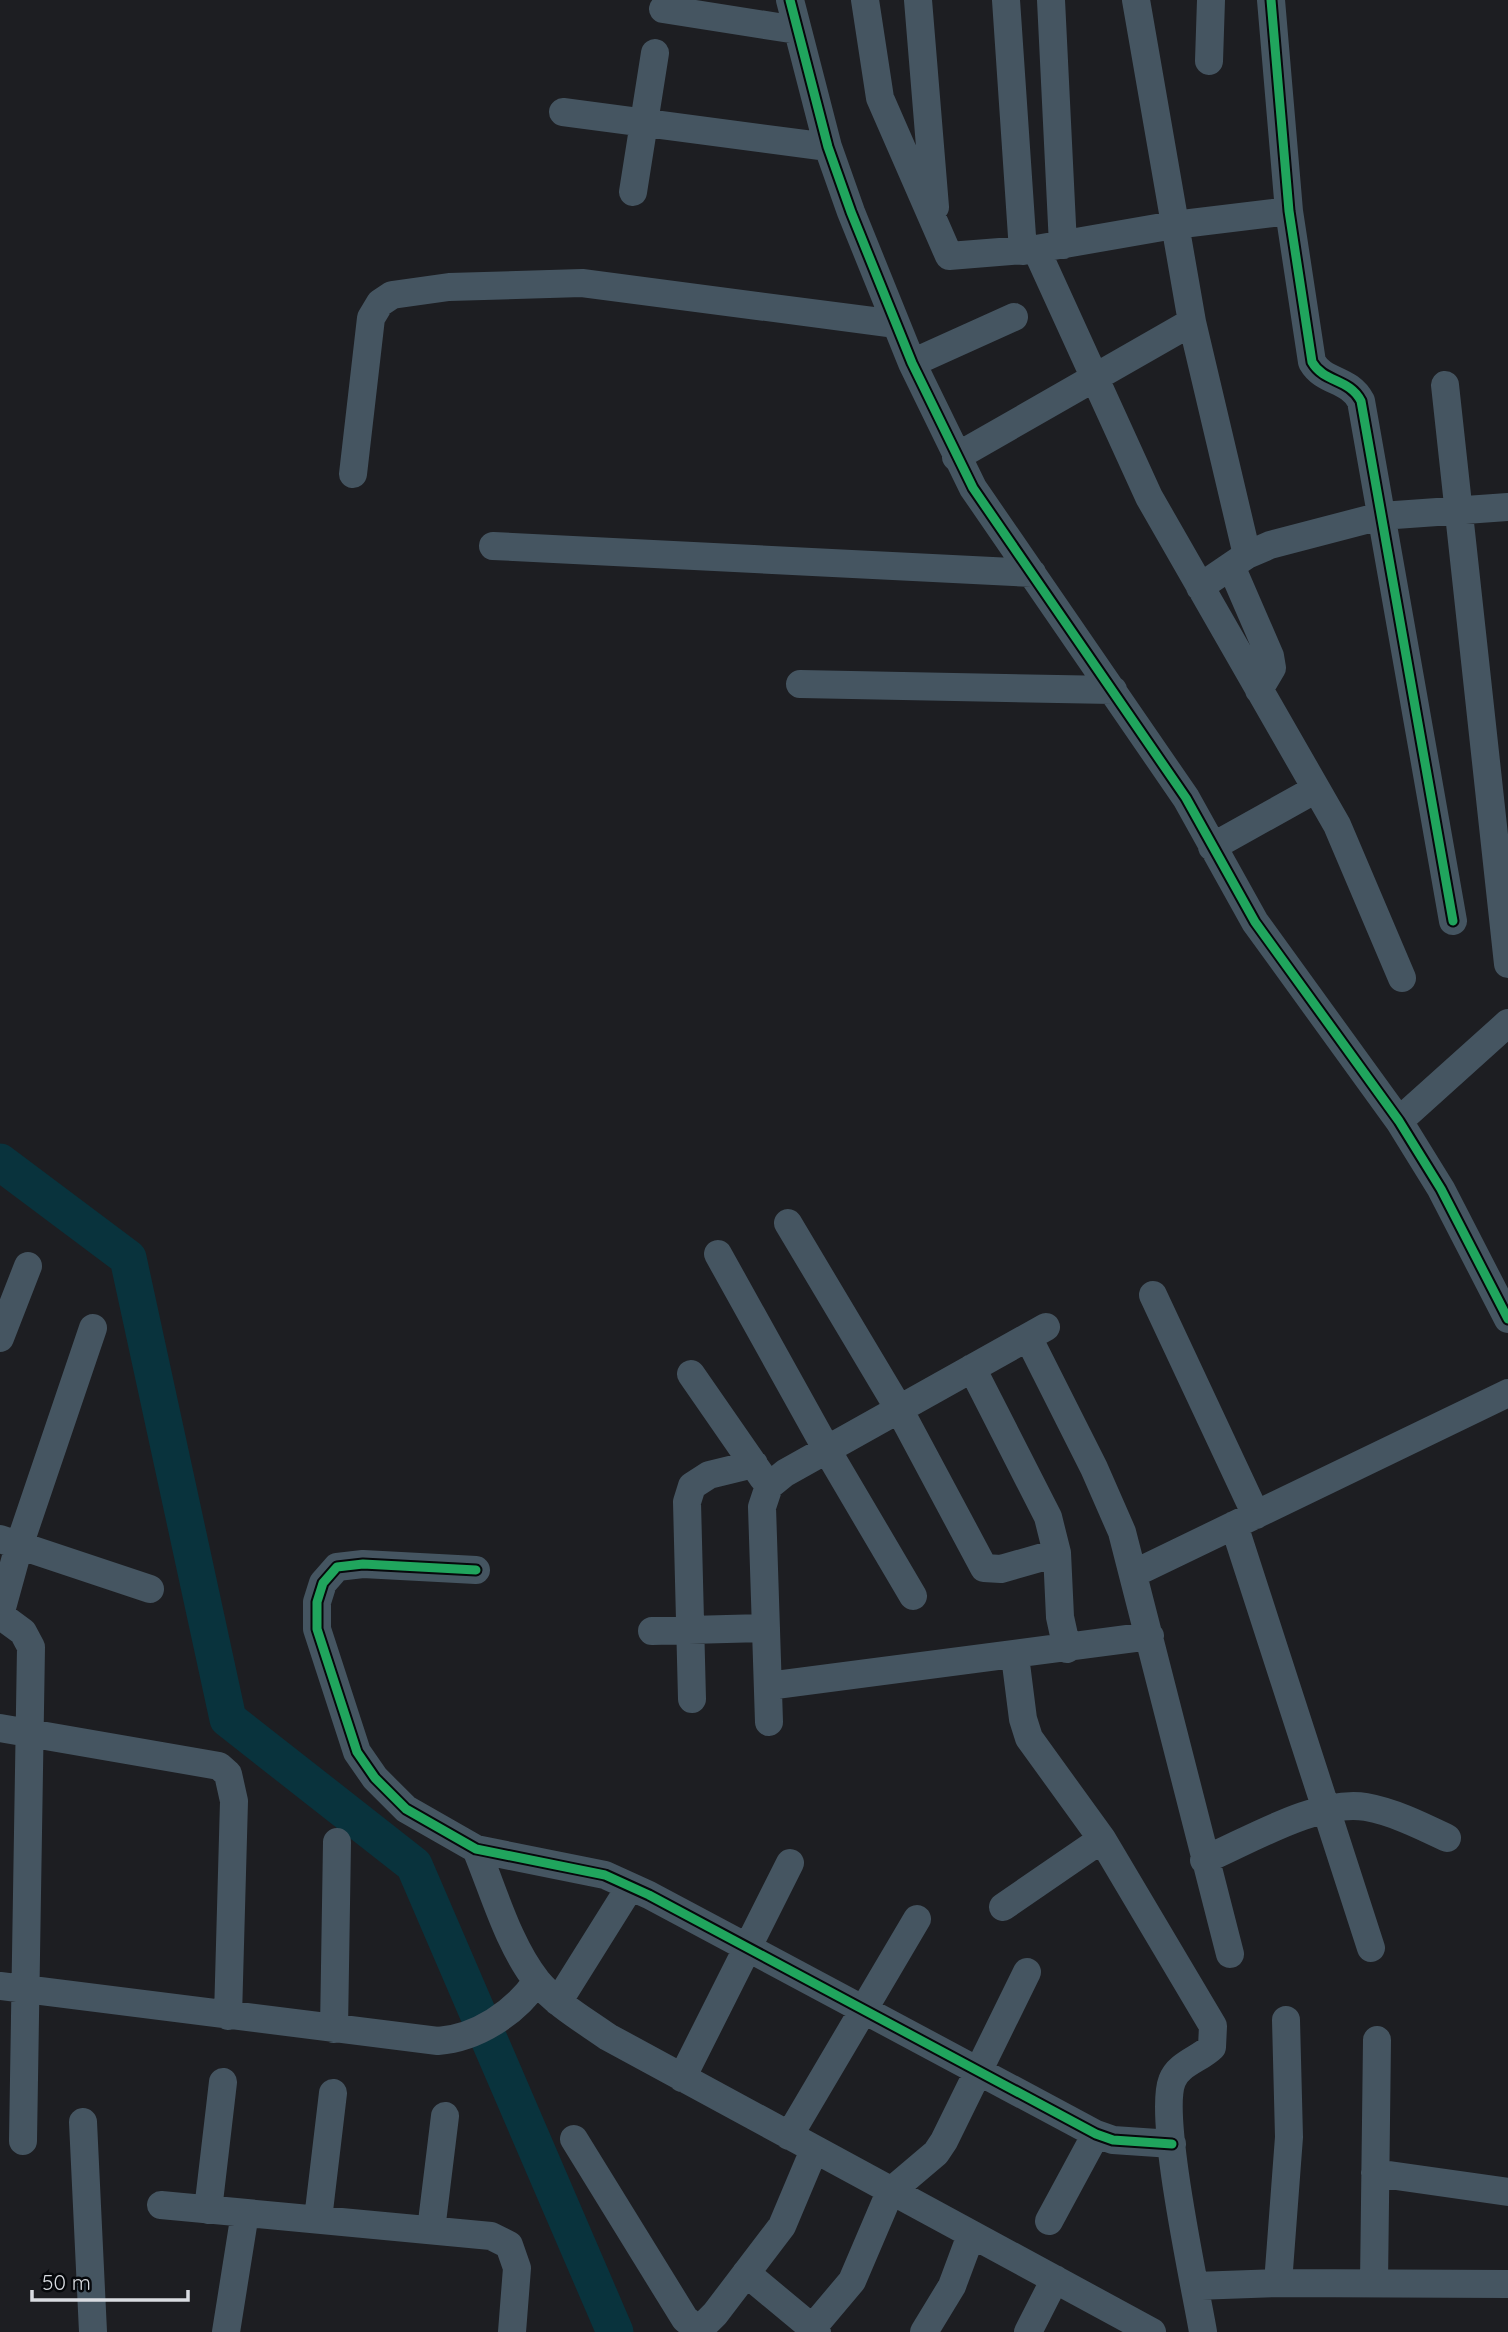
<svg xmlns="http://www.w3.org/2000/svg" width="1508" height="2332" font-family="Quicksand,sans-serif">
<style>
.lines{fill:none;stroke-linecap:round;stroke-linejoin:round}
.river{stroke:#09333d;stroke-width:37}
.minor{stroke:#455561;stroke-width:28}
.cycleway-casing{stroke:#06080b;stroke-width:13}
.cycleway{stroke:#20a55d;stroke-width:9}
</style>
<rect width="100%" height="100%" fill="#1d1e22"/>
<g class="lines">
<path class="river" d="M0,1162L128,1258L228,1719L414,1865L615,2332"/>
<path class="minor" d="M790,0L828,147L851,212L912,363L973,488L1186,798L1255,922L1399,1121L1441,1189L1508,1319
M865,0L880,98L949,256L1036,249L1174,225L1289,211
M918,0L935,207
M1006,0L1023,251
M1051,0L1063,245
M1136,0L1192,322L1247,555
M1271,0L1289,211L1312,362C1324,383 1349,378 1361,401L1453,921
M663,9L797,30
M1209,61L1211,0
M563,112L828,147
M633,192L655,53
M1036,249L1149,497L1337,825L1402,978
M912,363L1014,317
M1445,385L1508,964
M956,457L1192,322
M353,474L371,318L380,303L392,295L449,287L582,283L896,324
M493,546L1032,573
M1231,566L1270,656L1272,668L1259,690
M1200,587L1247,555L1270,545L1381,516L1508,507
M800,684L1113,690
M1212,847L1316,789
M1399,1121L1508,1023
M788,1223L899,1409L984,1568L1001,1569L1057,1553
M718,1254L827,1450L913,1596
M1153,1295L1256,1515
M1028,1337L1094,1468L1122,1532L1230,1954
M0,1338L28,1266
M972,1368L1048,1517L1057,1553L1060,1617L1067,1649
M691,1374L763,1478
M1234,1525L1371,1948
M0,1539L150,1589
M476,1570L363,1564L337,1567L323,1583L317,1602V1629L357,1752L375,1778L406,1809L476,1849L605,1875L649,1895L1096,2134L1113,2140L1172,2144
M1133,1574L1508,1393
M0,1615L23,1632L31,1647L23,2141
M0,1615L19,1546L93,1328
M652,1631L766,1628
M1015,1656L1023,1719L1029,1738L1102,1839L1213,2026L1212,2047C1200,2059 1178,2064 1172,2081C1158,2117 1195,2285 1203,2332
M768,1686L1150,1636
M692,1699L687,1502L692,1486L709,1475L754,1464
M769,1722L762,1507L769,1486L785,1473L1046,1327
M0,1728L219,1766L228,1774L234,1801L228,2016
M476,1849C494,1892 508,1944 537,1981C556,2004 584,2020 608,2037L1152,2332
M1204,1860C1249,1841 1317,1799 1366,1807C1394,1812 1422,1826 1447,1838
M1003,1907L1102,1839
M0,1986L438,2041C477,2038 515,2013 537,1981
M558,2002L630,1887
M334,2029L337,1842
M682,2078L790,1863
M83,2122L93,2332
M789,2136L917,1919
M574,2139L685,2319L694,2326L705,2324L715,2314L782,2226L814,2150
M1375,2173L1508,2192
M161,2205L491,2236L509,2245L517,2268L512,2332
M208,2210L223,2082
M318,2219L333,2093
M1049,2221L1096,2134
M431,2230L445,2116
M746,2273L817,2332
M1278,2283L1289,2137L1286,2020
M1374,2283L1377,2040
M1195,2286L1278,2283L1508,2284
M226,2332L245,2213
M809,2332L852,2281L890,2192L936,2153L944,2141L1027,1972
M924,2332L952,2286L971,2235
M1028,2332L1055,2279"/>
<defs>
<path id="cycleway" d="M790,0L828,147L851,212L912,363L973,488L1186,798L1255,922L1399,1121L1441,1189L1508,1319
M1271,0L1289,211L1312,362C1324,383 1349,378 1361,401L1453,921
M476,1570L363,1564L337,1567L323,1583L317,1602V1629L357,1752L375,1778L406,1809L476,1849L605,1875L649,1895L1096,2134L1113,2140L1172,2144"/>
</defs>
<use href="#cycleway" class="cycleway-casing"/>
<use href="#cycleway" class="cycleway"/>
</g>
<path d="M32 2290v10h156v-10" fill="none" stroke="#d9dce1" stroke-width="3.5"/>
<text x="42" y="2290" font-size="21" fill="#d9dce1" stroke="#06080b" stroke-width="5" paint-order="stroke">50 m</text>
</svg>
